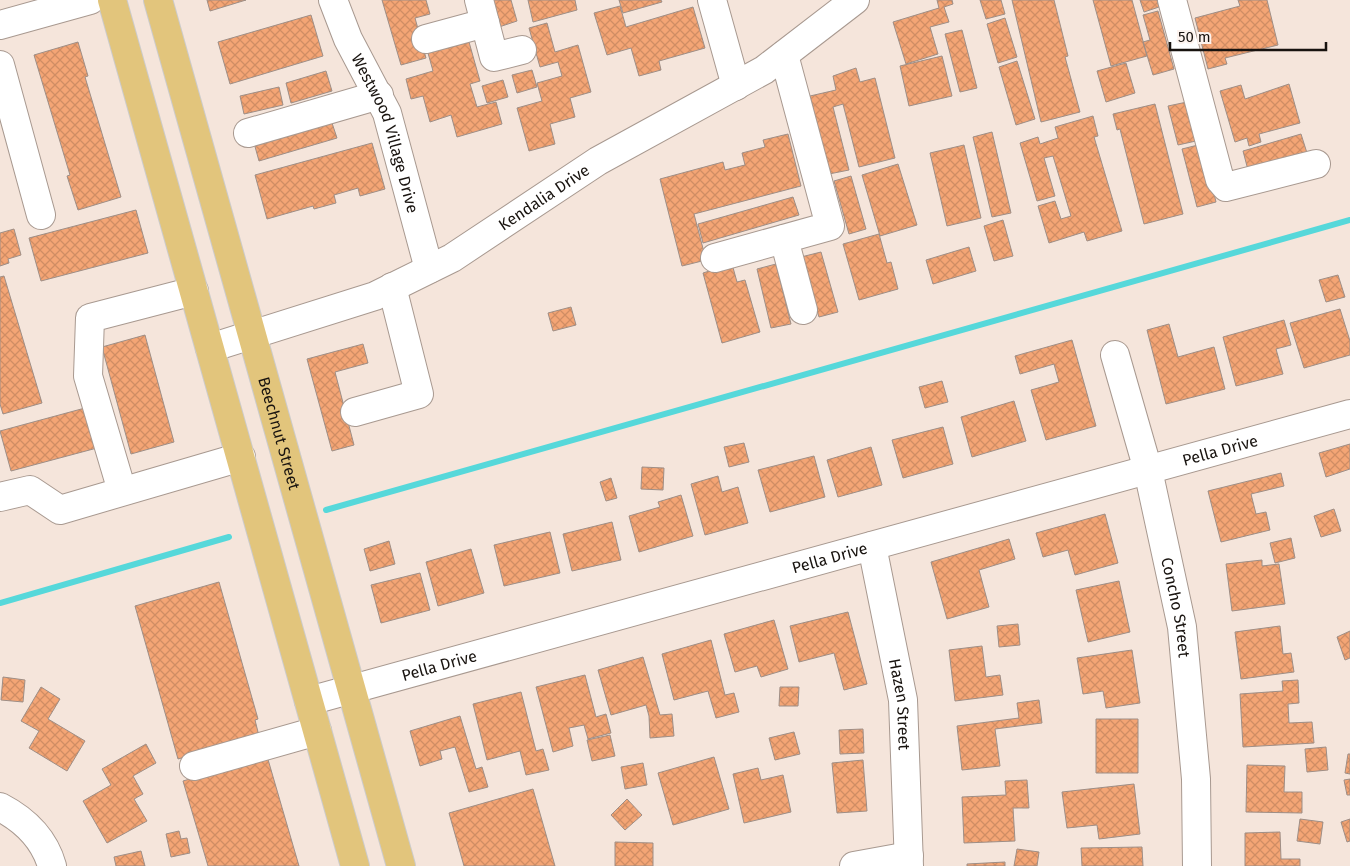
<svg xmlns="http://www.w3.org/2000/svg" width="1350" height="866" font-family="'Fira Sans',sans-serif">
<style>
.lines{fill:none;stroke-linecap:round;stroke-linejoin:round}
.stream{stroke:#56d8da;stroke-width:6}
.building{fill:url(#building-cross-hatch);stroke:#9e8e86}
.minor-casing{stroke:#a89990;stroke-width:30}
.major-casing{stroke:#cccbca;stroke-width:30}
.minor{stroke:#fff;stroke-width:28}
.major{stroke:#e2c57c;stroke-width:28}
.labels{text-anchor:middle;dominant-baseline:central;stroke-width:5;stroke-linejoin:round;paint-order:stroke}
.street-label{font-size:16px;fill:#18130f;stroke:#fdf3ee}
</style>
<defs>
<pattern id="building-cross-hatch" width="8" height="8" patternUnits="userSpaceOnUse" patternTransform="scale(1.25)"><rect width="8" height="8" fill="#f4a575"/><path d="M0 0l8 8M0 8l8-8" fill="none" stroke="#d08d64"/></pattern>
</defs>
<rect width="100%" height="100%" fill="#f5e5db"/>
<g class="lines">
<path class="stream" d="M326,510L1350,220
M0,603L229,537"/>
</g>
<path class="building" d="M207,0H246L210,11Z
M382,0H426L430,14L415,18L426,58L401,65Z
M491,0H511L517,21L499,27Z
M528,0H575L577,10L533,22Z
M619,0H661L662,2L623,13Z
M937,0H952L953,4L944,7L949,22L930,27L938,54L906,64L893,22L939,8Z
M980,0H1001L1005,14L986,19Z
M1012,0H1054L1068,56L1065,57L1080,112L1041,122Z
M1093,0H1132L1147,56L1111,66Z
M1140,0H1157L1159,7L1144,12Z
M1238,0H1267L1278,45L1225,58L1227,64L1208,69L1195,18L1240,6Z
M620,6L626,27L693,7L705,48L659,61L661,70L639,76L631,48L607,55L594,13Z
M1158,11L1174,69L1153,75L1143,42L1150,40L1143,15Z
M311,15L323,56L230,84L218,42Z
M1005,18L1017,57L998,63L987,24Z
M547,23L555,52L578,45L591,92L570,98L575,117L550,124L555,144L529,151L517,108L542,101L537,83L562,76L558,62L540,67L529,28Z
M962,30L977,88L960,92L945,34Z
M78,42L88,76L85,77L121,197L78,210L67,176L70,175L34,55Z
M469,42L480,81L470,84L477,107L496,102L502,124L457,137L451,115L430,122L423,96L411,99L406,79L433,71L428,53Z
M942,56L952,96L909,106L900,66Z
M1017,61L1035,119L1016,125L999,67Z
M1126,63L1135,93L1106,102L1097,71Z
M856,68L860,82L875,78L895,158L859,167L843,104L833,107L849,170L829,174L810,96L836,90L833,76Z
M532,70L537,87L517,93L512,75Z
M326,71L332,91L291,103L286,83Z
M503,80L508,97L487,103L482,86Z
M1289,84L1300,123L1259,134L1261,142L1249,146L1247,138L1235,142L1220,91L1241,85L1245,99Z
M279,87L283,105L244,114L240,96Z
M1187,102L1196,141L1178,145L1168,106Z
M1155,104L1183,214L1144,224L1120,129L1117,130L1113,114Z
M1093,116L1098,136L1094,137L1122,231L1087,241L1084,232L1049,243L1038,206L1055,201L1061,219L1071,216L1053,156L1044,158L1055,196L1037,201L1020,143L1038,137L1040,144L1058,138L1055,127Z
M331,120L337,138L259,161L254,143Z
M992,132L1011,213L992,217L973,137Z
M788,134L801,186L694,214L706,260L682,266L660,179L723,162L725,170L745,165L742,153L765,147L763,140Z
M1301,134L1307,153L1248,170L1243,151Z
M372,143L385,189L360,196L358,188L334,195L336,203L314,209L313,206L267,219L255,175Z
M1202,144L1216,202L1197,207L1182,149Z
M964,145L981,218L947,226L930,153Z
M898,164L917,225L880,236L862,175Z
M851,176L866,229L849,234L834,181Z
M793,197L799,215L703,243L698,224Z
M136,210L148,253L41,281L29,238Z
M1003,220L1013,256L994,261L984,226Z
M14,229L21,255L8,259L9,263L0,266V233Z
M879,234L887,263L891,262L898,289L859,300L843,244Z
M969,247L976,271L933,284L926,260Z
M821,252L838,312L819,317L801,257Z
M732,264L737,282L745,280L760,332L722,343L703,273Z
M776,264L791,324L771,328L757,269Z
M1338,275L1345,297L1326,302L1319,280Z
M4,276L42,403L3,414L0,404V277Z
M571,307L576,325L553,331L548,313Z
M1340,309L1350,341V355L1304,368L1290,323Z
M1284,320L1291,345L1276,349L1283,374L1236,386L1223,337Z
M1169,324L1178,357L1214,347L1225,389L1166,404L1147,330Z
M145,335L174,442L131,454L102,347Z
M1072,340L1096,426L1046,440L1031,390L1059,382L1054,364L1020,374L1015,356Z
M363,344L368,363L335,372L354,445L332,451L307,359Z
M942,381L948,402L925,408L919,387Z
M1014,401L1026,441L972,457L961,417Z
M85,408L97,448L11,471L0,431Z
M943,427L953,464L903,478L892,440Z
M744,443L749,462L729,467L724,447Z
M1350,444V469L1326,477L1319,453Z
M871,447L882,485L838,497L827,460Z
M814,456L825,497L770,512L758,470Z
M642,467L664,468L663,490L641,489Z
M1281,473L1284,486L1251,494L1256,514L1266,512L1270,530L1221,542L1208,491Z
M718,476L722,492L738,487L748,523L705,535L691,484Z
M611,478L617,498L606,501L600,482Z
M681,495L693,536L639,552L629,516L660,507L658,502Z
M1334,509L1341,531L1321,537L1314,516Z
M1105,514L1118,563L1075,575L1068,550L1043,557L1036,533Z
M612,522L621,560L572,571L563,534Z
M550,532L560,573L504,586L494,545Z
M1291,538L1295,558L1275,563L1270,543Z
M1009,539L1015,559L979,570L989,607L947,619L931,562Z
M389,541L395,564L370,571L364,549Z
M471,549L484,593L438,606L426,562Z
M1262,560V566L1279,564L1285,604L1232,611L1226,564Z
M420,573L430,610L381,623L371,585Z
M1119,581L1130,632L1088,642L1076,590Z
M219,582L258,719L255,720L259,736L178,759L135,606Z
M848,612L867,684L844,690L834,653L799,662L790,626Z
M774,620L788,669L761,677L757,666L735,672L724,634Z
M1018,624L1020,645L999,647L997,626Z
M1280,626L1283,654L1291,653L1294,672L1241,679L1235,632Z
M1350,631V658L1345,660L1337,637Z
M711,640L725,695L734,693L739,712L716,718L708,691L674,700L662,654Z
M982,646L986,677L1000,675L1003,695L955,701L949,650Z
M1132,650L1140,703L1106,708L1103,691L1083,694L1077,658Z
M643,657L660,715L672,714L674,736L650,738L649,716L646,705L611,715L598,670Z
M585,675L596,717L606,714L611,733L588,739L584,725L569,728L573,746L553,752L536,687Z
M3,677L25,680L23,702L1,700Z
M1298,680L1299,703L1288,704L1289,723L1312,722L1314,743L1243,747L1240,694L1283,691L1282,681Z
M41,687L60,699L48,719L85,741L67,771L29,748L39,731L21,721Z
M780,687H799L798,706H779Z
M521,692L536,751L543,749L549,770L526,775L520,751L487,760L473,704Z
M1039,700L1042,723L995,729L1000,766L962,770L957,726L1019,718L1017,703Z
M460,716L476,769L482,767L488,787L469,792L455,747L440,751L442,759L420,766L410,731Z
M1096,719H1138V773H1096Z
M863,729L864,753L840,754L839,730Z
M794,732L800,754L775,760L769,738Z
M610,735L615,756L592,761L587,740Z
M146,744L156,763L133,776L143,794L134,799L147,821L107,843L83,801L111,785L102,769Z
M1326,747L1328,770L1307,772L1305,749Z
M1348,754H1350V774L1345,773Z
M267,756L299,866H208L183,781Z
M714,757L729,809L673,825L658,773Z
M863,760L867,811L837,813L832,763Z
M643,763L647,785L625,789L621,767Z
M1247,765L1285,766L1284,792H1302V813L1246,812Z
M758,768L761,780L783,775L791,812L744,823L733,774Z
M1350,779V795H1347L1344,780Z
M1027,780L1029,808H1013L1015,841L964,843L962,797L1006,795L1005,781Z
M1134,784L1140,834L1099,839L1097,825L1067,828L1062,792Z
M533,789L555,866H464L449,813Z
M627,799L642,815L625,830L611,815Z
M1300,819L1323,822L1320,844L1297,841Z
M1350,819V841L1347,842L1341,822Z
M179,831L181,839L187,838L190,853L171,857L166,834Z
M1280,832L1281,859H1300V866H1245V833Z
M615,842L653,843V866H615Z
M1142,847L1143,866H1082L1081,848Z
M1017,849L1039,852L1037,866H1014Z
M141,851L145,866H116L114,857Z
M1005,862V866H967V864Z"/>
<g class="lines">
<defs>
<g id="minor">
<path id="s1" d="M333,0L348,39L387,113L429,269"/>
<path d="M479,0L494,57L522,50"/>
<path d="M712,0L736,86"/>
<path d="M1172,0L1220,180L1226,187L1316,164"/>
<path d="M0,25L90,0"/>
<path d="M426,39L485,23"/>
<path d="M0,65L41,215"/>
<path d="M248,133L379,95"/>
<path d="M784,239L803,310"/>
<path d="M715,258L830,226L784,55"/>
<path id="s2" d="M210,348L375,296L452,258L598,161L764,70L855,0"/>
<path id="s3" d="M1115,355L1148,470L1182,627L1196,779L1197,866"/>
<path d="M355,412L419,394L392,287"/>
<path d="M122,491L88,376L90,318L194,291"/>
<path d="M0,497L30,490L60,510L241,457"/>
<path id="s4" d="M872,546L903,700L909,866"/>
<path id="s5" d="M309,701L1350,414"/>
<path d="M194,766L317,731"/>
<path d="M0,807C25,820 44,838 52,866"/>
<path d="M854,866L909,856"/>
</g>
<g id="major">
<path d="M112,0L355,866"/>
<path id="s6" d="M158,0L401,866"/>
</g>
</defs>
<use href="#minor" class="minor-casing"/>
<use href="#major" class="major-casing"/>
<use href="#minor" class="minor"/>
<use href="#major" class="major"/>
</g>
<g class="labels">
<g class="street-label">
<text stroke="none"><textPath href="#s1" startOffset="144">Westwood Village Drive</textPath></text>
<text stroke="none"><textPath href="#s2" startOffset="369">Kendalia Drive</textPath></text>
<text stroke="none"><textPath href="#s6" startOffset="450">Beechnut Street</textPath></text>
<text stroke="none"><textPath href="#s5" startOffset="945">Pella Drive</textPath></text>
<text stroke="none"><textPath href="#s5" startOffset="540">Pella Drive</textPath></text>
<text stroke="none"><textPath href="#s3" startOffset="260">Concho Street</textPath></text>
<text stroke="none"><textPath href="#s5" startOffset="135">Pella Drive</textPath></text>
<text stroke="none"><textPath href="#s4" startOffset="161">Hazen Street</textPath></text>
</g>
</g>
<path d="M1170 42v8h156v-8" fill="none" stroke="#18130f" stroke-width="2.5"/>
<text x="1178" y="42" font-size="15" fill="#18130f" stroke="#fdf3ee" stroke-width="4" paint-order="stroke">50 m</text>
</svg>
